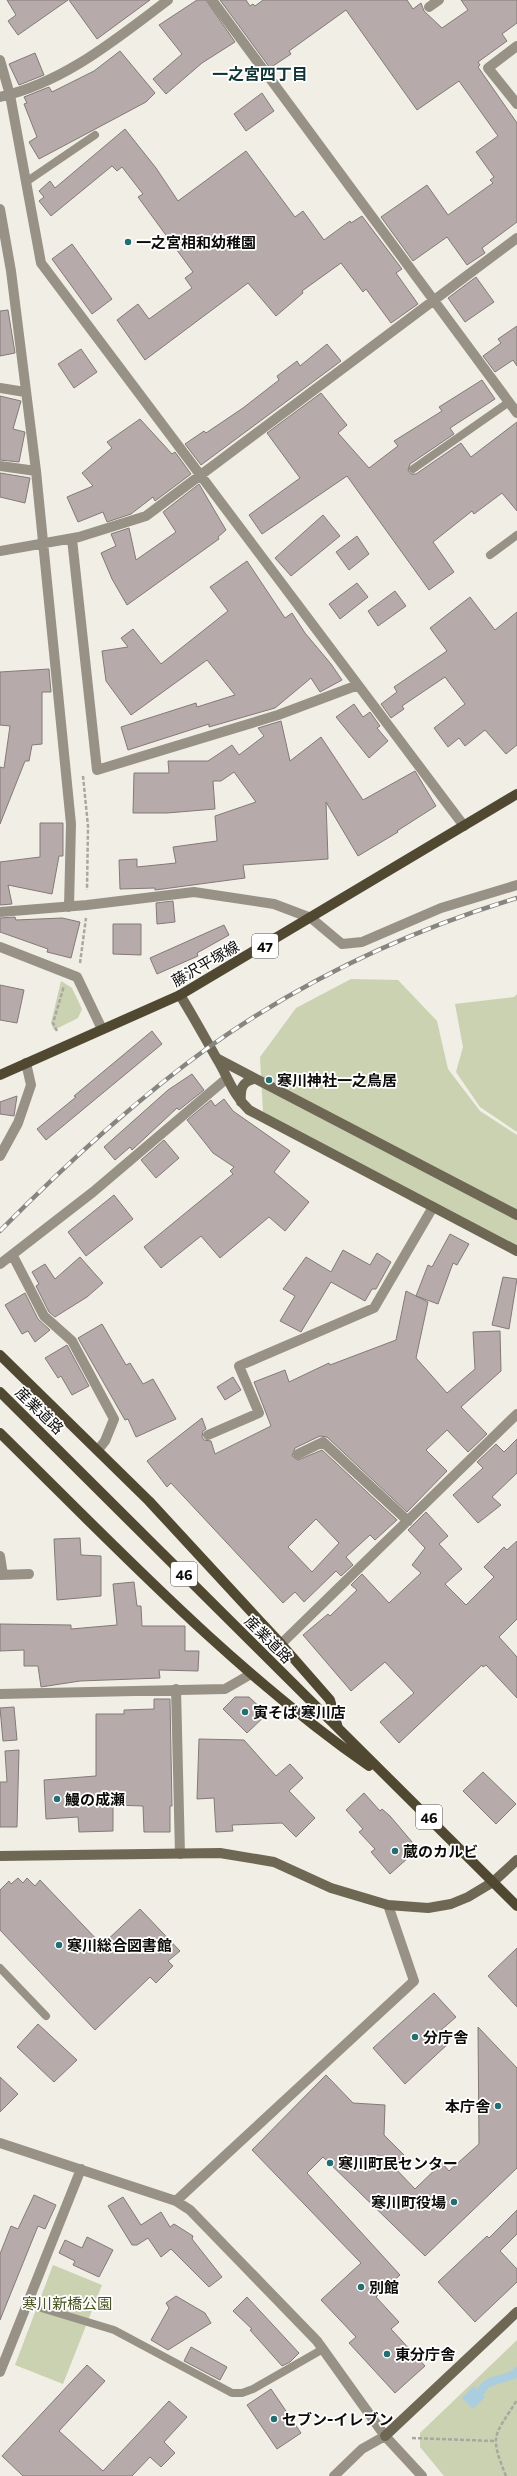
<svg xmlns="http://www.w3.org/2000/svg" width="517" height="2476" font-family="Commissioner,'Noto Sans JP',sans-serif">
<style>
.green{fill:#cad2b2}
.water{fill:#aacddf}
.building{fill:#b6abaa;stroke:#837a78;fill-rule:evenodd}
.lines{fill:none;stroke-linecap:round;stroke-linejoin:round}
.path{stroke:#a9a7a0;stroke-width:2.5;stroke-dasharray:4 2;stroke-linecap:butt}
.lane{stroke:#979285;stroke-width:8}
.street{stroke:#979285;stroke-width:10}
.secondary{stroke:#6e6754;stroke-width:10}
.primary{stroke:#514831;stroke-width:10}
.rail-casing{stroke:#86857f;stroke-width:4.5}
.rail{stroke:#fff;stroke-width:3;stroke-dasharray:9;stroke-linecap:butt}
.poi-dot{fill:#226e71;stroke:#fff;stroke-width:1.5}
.labels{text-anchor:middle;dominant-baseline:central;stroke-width:3.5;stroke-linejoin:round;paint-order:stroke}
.shield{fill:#fff;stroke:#555453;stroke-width:1}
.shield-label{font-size:14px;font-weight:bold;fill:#0c0b09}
.poi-label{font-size:15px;font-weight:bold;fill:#0c0b09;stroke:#fff;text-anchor:start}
.street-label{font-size:15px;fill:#0c0b09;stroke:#fff}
.park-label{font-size:15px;fill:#495321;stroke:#fff}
.neighbourhood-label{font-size:16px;font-weight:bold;fill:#113436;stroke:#fff}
</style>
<rect width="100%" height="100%" fill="#f0eee5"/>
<path class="green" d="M351,979L398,980L437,1021L448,1069L480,1111L517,1135V1253L414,1203L263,1112L260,1057L296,1008Z
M61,981L72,988L82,1009L78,1018L54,1030L51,1023Z
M517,994V1132L480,1107L456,1072L463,1047L455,1004L514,997Z
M53,2265L102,2285L63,2384L15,2365Z
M517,2340V2476H444L420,2447V2433Z"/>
<path class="water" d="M517,2366V2378L489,2387L483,2395L485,2397L473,2409L462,2398L474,2386L477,2389C489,2371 504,2379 517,2366Z"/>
<path class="building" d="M7,0H68L18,35L8,21L16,15Z
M69,0H150L97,39Z
M197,0H206L235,42L202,63L166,94L153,79L182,54L159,25Z
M220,0H246L250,6L253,4L255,6L263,0H407L413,9L421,3L424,11L442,28L468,10L461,0H517V23L502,34L507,41L478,62L480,65L478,67L517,123V222L482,248L485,253L467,265L447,237L413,261L381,217L427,185L448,215L493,183L490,180L494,177L476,152L498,136L459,81L417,110L346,10L289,51L291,54L270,68Z
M120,51L155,93L146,102L39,159L29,142L37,137L24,104L27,103L24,97L49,87L52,92L94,71Z
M35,53L44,75L19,85L9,64Z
M262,93L274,111L246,131L234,114Z
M125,129L156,168L178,201L246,151L295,217L303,211L324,240L350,221L351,223L362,216L402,269L396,273L418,304L391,323L366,289L363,292L341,263L302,291L303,293L276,316L248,283L145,360L117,320L138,304L149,319L192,288L185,278L193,272L138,197L143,194L122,167L117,171L112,166L51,216L39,201L44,197L39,191L50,181L55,188Z
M72,244L112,299L92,314L52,259Z
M476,277L494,302L465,322L448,298Z
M8,310L15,353L0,356V311Z
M517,326V366L513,360L495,372L483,356L501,343L498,339Z
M327,344L341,361L201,465L185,444L204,431L206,433L243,408L279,380L277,376L297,361L300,366Z
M81,349L97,372L74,388L58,364Z
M482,380L495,399L450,428L454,434L410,464L408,470L411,474H416L461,443L471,457L517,422V511L502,493L474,514L472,511L433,542L454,572L429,590L347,476L262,534L249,515L300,478L267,433L321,393L347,425L338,433L369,468L398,446L394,441L442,411L439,407Z
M0,396L21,401L13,429L25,432L19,462L0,460Z
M140,419L172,454L175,452L191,474L155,501L153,497L131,514L107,522L103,512L78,522L67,497L93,486L82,473L112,448L107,442Z
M0,473L30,478L25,503L0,497Z
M199,484L226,530L218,537L219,539L127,605L112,579L101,553L116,546L111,534L129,528L136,560L176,532L163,512Z
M323,515L340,536L291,576L275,558Z
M357,536L369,554L349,570L336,552Z
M247,561L285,618L292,613L305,633L331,664L342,680L320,692L311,678L275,708L209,727V724L128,750L121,727L196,703L197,707L235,695L207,660L131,715L106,681L102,651L128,647L121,638L133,629L161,664L228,611L210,587Z
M357,583L368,597L340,619L329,604Z
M395,591L406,606L378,626L368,611Z
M470,597L495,630L517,612V745L506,754L485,730L465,746L459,738L448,747L434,728L465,704L445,677L402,706L404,709L391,718L381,704L397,692L394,687L447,651L430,628Z
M49,669L51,692H42V744L32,745L29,761H25L0,824V767L4,768L10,726L0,725V672Z
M354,704L363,717L370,712L380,726L377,728L388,741L369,758L336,717Z
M281,721L290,761L321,737L363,800L415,771L436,806L397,831L398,832L358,856L326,802L328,859L243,865L245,878L155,890V888L120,889L119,860L137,859V867L176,863L173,847L217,841L215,816L256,802L234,772L221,781H213L215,809L167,813H133L134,773H169L168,761H208L232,745L239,755L264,736L258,728Z
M40,823H63V856H59L52,894L8,885L12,904L0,905V862L40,857Z
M173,901L175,922L157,924L156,903Z
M15,917L16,920L62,918L80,922L71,958L47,952L48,949L0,932V918Z
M113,924H141V955L113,954Z
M224,925L229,935L197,953L198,956L157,974L150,958Z
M0,985L24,990L17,1023L0,1020Z
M152,1031L162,1044L46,1140L37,1129L76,1097L74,1096Z
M192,1074L204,1090L179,1110L177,1108L132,1150L130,1147L115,1160L104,1147L168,1090Z
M17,1096L14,1116L0,1114V1102Z
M224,1099L233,1111L290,1151L274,1172L309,1202L285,1231L269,1217L220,1258L201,1236L161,1268L144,1247L233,1174L230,1171L234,1167L213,1153L187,1120L211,1100L215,1106Z
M164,1140L179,1158L156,1178L141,1160Z
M114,1195L133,1219L86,1256L68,1232Z
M450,1234L469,1244L457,1265L453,1263L438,1304L416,1296L428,1265L432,1267Z
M343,1250L370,1265L377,1253L391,1262L376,1289H372L365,1301L331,1282L301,1332L280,1321L295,1296L283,1289L306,1257L331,1272Z
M80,1257L103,1283L87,1297L55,1317L49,1312L36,1286L39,1284L32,1272L45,1264L55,1279Z
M503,1277L517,1279L509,1329L492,1325Z
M406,1291L428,1302L416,1358L447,1393L475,1369L473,1332L500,1331L501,1371L461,1407L487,1434L468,1452L447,1430L426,1450L447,1471L407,1512L327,1437L320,1436L295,1448L292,1456L298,1460L322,1450L397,1520L375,1540L370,1535L346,1557L353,1565L341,1576L336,1571L304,1602L295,1592L283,1603L171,1483L167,1487L147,1461L202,1418L206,1429L203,1431L202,1437L204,1440L211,1441L215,1454L271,1426L254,1382L285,1370L289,1382L329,1363L330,1365L396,1340ZM316,1519L339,1543L312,1572L288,1547Z
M25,1293L38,1319L50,1330L35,1342L28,1331L22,1334L5,1305Z
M102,1324L126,1365L130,1363L143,1384L153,1379L176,1419L136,1437L128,1419L125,1420L78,1338Z
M67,1345L89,1386L72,1395L61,1376L58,1378L45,1358Z
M233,1377L241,1390L225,1400L217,1387Z
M517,1439V1473L492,1497L501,1505L478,1523L453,1495L483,1468L477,1462L496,1444L504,1452Z
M426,1512L448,1536L439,1544L462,1569L445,1584L466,1605L494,1577L484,1567L504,1547L507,1550L517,1541V1619L499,1637L517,1657V1698L486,1665L483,1667L482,1665L399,1743L380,1722L414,1693L385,1662L351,1691L303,1635L328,1614L330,1616L357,1590L351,1585L362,1574L389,1603L421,1573L412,1565L425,1548L408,1530Z
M80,1538L81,1555L101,1556V1596L57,1600L54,1539Z
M134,1582L137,1606H141L142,1626H185V1651H199L198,1671L159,1670L160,1678L80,1681L41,1687L38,1666H24V1650L0,1651V1624L71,1625V1629L117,1625L113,1584Z
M235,1697H249L267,1714L247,1733L223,1709Z
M154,1699H170L172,1806H170V1832H144L143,1806L113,1805V1831L79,1832L78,1817L46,1819L44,1780L96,1776V1714H124V1710L154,1709Z
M14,1707L17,1740L3,1741L0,1708Z
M199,1739L244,1740L276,1776L290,1764L303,1778L289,1791L315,1818L296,1837L282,1823L232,1825L233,1831L216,1832L214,1798L197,1799Z
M19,1750L17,1827H0V1782H7L5,1751Z
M483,1772L516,1804L496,1824L463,1791Z
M364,1793L380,1811L382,1809L390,1816L418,1849L390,1874L371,1852L375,1849L359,1832L363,1829L346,1810Z
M18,1878L23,1883L27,1878L35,1886L40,1880L102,1945L140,1909L180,1951L168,1961L173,1966L156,1983L150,1977L95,2030L0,1930V1890L9,1881L11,1884Z
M517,1948V2007L488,1976Z
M434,1993L456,2017L440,2031L450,2042L405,2084L373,2048Z
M38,2024L77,2060L54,2082L17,2047Z
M478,2027L517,2068V2168L425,2256L323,2157L307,2173L400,2275L376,2297L399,2322L391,2329L425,2366L395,2393L349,2343L356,2337L321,2300L361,2263L252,2150L326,2075L353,2103L385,2105L384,2135L404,2155L393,2166L415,2189L442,2163L449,2171L479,2144Z
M0,2077L18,2094L0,2112Z
M34,2195L56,2205L45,2229L38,2226L0,2320V2254L11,2226L18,2229Z
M123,2197L141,2225L161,2212L170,2227L174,2224L193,2236L192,2239L222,2277L209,2287L171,2249L161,2257L148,2238L137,2245H132L108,2206Z
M517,2210V2234L500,2251L517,2269V2282L475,2322L438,2282L487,2236L489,2238Z
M87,2237L113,2250L99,2277L73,2265L75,2261L59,2253L65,2240L82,2248Z
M176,2296L205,2313L211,2323L168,2350L151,2340L169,2308L166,2303Z
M247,2297L299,2353L290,2362L282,2366L250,2330L252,2329L233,2311Z
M191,2347L227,2367L220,2380L184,2361Z
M87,2365L105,2381L59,2431L103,2471L169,2401L187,2417L164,2442L175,2453L161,2467L150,2457L132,2476H23L2,2456Z
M271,2389L301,2433L277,2449L247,2405Z"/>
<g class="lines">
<path class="path" d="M83,776L88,826L87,890
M80,963L86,918
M57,1031L53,1023L64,986
M412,2438L494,2441
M506,2476C489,2434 494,2437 517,2400"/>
<path class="lane" d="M26,182L95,135
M413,469L509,402
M490,555L517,535
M0,1968L46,2016
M28,2304L114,2330L232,2393H242L253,2389L323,2349"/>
<path class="street" d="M212,0L517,413
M429,7L439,0
M517,46L488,68L517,104
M0,60L10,95L41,263L464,826
M0,97C65,82 116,39 168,0
M0,209L11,271L36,471L71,824L69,907
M0,388L25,392
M0,466L36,471
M72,539L97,770L278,715L358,685
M0,551L79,537L146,516L517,238
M0,912L87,905L194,892L274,904L311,918L342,944L362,942L441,908L517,885
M0,947L77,977L102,1029
M0,1156L18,1123L31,1085L26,1063
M13,1256L44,1316L72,1341L114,1419L105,1441L98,1450
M0,1264L93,1192L226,1079
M208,1435L259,1413L239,1366L374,1308L433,1207
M298,1454L323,1442L408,1521
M0,1556L3,1575
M0,1575L29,1574
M281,1644L517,1414
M176,1689L180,1854
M0,1694L225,1689L251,1674
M0,2143L176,2201L190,2210L317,2341L385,2436L422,2476
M176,2201L414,1981L388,1905
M0,2372L81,2169
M334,2476L362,2449L385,2436"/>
<path class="secondary" d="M180,995C193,1016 205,1038 217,1059C228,1077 233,1095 249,1110L517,1251
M218,1059L517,1215
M241,1102C240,1090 241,1082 254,1079
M0,1856L220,1853L274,1862L331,1888L388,1905L428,1908L451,1904L468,1897L493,1882L517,1860
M385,2436L517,2312"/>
<path class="primary" d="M0,1075L180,995L517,794
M0,1355L149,1501L281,1644L330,1700L338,1728
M0,1392L517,1906
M0,1433C118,1549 233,1671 369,1766"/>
<defs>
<path id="rail" d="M0,1231C65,1165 133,1102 209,1047C302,981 408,931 517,898"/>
</defs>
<use href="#rail" class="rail-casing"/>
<use href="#rail" class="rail"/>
</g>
<g class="poi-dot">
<circle cx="128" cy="242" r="4"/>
<circle cx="269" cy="1080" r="4"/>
<circle cx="245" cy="1712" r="4"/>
<circle cx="57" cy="1799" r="4"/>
<circle cx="395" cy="1851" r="4"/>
<circle cx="59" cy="1945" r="4"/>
<circle cx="415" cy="2037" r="4"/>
<circle cx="498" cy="2106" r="4"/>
<circle cx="330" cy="2163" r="4"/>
<circle cx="454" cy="2202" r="4"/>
<circle cx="361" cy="2287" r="4"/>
<circle cx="387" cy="2354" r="4"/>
<circle cx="274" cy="2419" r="4"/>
</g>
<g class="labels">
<g class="shield">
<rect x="252" y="934" width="26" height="24" rx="3"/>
<rect x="171" y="1562" width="26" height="24" rx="3"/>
<rect x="416" y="1805" width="26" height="24" rx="3"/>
</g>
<g class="shield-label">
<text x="265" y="946">47</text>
<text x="184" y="1574">46</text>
<text x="429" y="1817">46</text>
</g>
<g class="poi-label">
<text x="136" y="242">一之宮相和幼稚園</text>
<text x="277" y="1080">寒川神社一之鳥居</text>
<text x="253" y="1712">寅そば 寒川店</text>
<text x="65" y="1799">鰻の成瀬</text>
<text x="403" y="1851">蔵のカルビ</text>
<text x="67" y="1945">寒川総合図書館</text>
<text x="423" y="2037">分庁舎</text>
<text x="490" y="2106" text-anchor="end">本庁舎</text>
<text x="338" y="2163">寒川町民センター</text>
<text x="446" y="2202" text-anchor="end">寒川町役場</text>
<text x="369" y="2287">別館</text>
<text x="395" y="2354">東分庁舎</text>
<text x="282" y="2419">セブン-イレブン</text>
</g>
<g class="street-label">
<text transform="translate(205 963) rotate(-30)">藤沢平塚線</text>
<text transform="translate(40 1410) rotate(44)">産業道路</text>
<text transform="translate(269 1639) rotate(45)">産業道路</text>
</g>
<g class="park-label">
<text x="67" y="2303">寒川新橋公園</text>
</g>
<g class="neighbourhood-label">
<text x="260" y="73">一之宮四丁目</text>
</g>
</g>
</svg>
